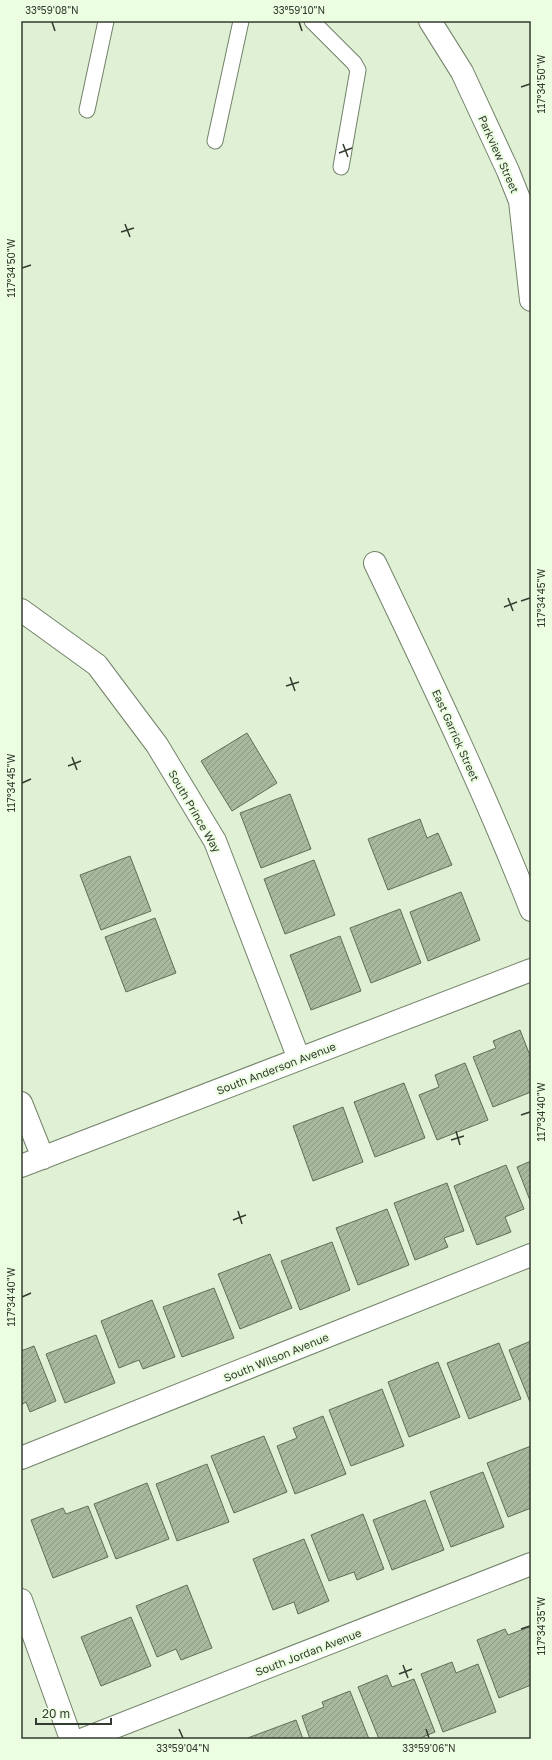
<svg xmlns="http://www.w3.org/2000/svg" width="552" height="1760" font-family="'Golos Text',sans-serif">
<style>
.building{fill:url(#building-hatch);stroke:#5f6e56}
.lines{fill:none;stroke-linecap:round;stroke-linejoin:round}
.lane-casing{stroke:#728269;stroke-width:17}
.street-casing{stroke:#728269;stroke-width:24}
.secondary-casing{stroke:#728269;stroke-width:24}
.lane{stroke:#fff;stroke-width:15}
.street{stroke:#fff;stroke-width:22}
.secondary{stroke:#fff;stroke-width:22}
.ticks{fill:none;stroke:#333a2f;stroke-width:1.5}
.labels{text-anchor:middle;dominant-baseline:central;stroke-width:4;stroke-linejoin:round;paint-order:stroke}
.street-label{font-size:11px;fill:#333a2f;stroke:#ecfee2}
.neatline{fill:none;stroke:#333a2f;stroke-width:1.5}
.ticks-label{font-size:10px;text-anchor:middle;fill:#333a2f}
</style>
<defs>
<pattern id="building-hatch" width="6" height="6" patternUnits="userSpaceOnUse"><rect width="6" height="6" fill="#a8b89e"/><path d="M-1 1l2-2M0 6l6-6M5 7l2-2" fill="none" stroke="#899781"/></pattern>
</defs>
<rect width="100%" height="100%" fill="#dff0d4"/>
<path class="building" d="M247,733L277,783L232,811L201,761Z
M290,794L311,849L261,868L240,813Z
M420,819L427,838L438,833L452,865L388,890L368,839Z
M130,856L151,911L101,930L80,875Z
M314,860L335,915L285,934L264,879Z
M461,892L480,940L428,961L410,912Z
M400,909L421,963L371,983L350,928Z
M155,918L176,973L126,992L105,937Z
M340,936L361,991L311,1010L290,955Z
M520,1030L531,1058V1092L493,1107L473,1057L496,1048L493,1041Z
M465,1063L488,1120L437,1140L419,1095L439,1087L435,1075Z
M404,1083L425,1138L375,1157L354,1102Z
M343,1107L363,1162L313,1181L293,1126Z
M531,1161V1203L517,1167Z
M506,1165L524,1209L505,1217L511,1232L477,1245L454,1186Z
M447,1183L464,1231L444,1238L448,1247L415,1260L394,1203Z
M387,1209L409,1265L358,1285L336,1228Z
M332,1242L350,1290L300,1310L281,1261Z
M270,1254L292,1308L240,1329L218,1274Z
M214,1288L234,1338L182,1357L163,1307Z
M152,1300L175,1357L143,1369L139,1360L119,1368L101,1321Z
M96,1335L115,1383L65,1403L46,1354Z
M531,1341V1402H530L509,1350Z
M499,1343L521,1399L469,1419L447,1363Z
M34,1346L56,1401L30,1412L26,1402L21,1405V1351Z
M438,1362L460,1417L409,1437L388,1382Z
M382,1389L404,1446L351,1466L329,1410Z
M323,1416L346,1474L295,1494L277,1446L297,1438L293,1428Z
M264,1436L287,1492L234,1513L211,1456Z
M531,1446V1508L508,1517L487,1463Z
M207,1464L229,1522L177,1541L156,1484Z
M483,1472L504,1527L451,1547L430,1492Z
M147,1483L169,1539L116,1559L94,1504Z
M425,1500L444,1550L392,1570L373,1520Z
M88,1506L108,1557L53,1578L31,1520L63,1508L66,1514Z
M363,1514L384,1569L357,1580L354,1572L329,1581L311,1535Z
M304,1539L329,1601L298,1614L294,1602L273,1610L253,1559Z
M187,1585L212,1648L181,1660L176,1649L157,1657L136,1606Z
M131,1617L151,1666L101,1686L81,1637Z
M529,1627L531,1631V1685L499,1698L477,1640L505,1629L508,1635Z
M452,1662L456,1673L478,1664L496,1712L443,1732L421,1674Z
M387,1675L392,1687L414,1679L435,1732L418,1739H379L358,1687Z
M350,1691L369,1739H310L302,1716L324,1707L322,1702Z
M296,1720L303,1739H245Z"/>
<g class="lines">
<defs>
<path id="lane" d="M312,21L354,63L358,70L341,167
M87,110L106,21
M215,141L241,21"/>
<path id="street" d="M375,563C430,678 485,792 531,910
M21,610L97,665L157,745L215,841L299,1059
M21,1103L43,1158
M21,1166L531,970
M21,1458L531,1255
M21,1600L71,1739
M84,1739L531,1564"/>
<path id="secondary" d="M430,21L462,72L508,171L520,201L531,300"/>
</defs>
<use href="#lane" class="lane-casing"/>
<use href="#street" class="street-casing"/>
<use href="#secondary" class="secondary-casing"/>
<use href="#lane" class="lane"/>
<use href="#street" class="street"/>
<use href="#secondary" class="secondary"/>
</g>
<path class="ticks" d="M52,22L55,31M299,22L302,31M521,87L530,84M343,144L348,157M339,153L352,148M125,224L130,237M121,232L134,228M22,268L31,265M508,598L513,611M521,601L530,598M504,607L517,602M290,677L295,691M286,686L299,682M72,757L77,770M68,766L81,761M22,783L31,779M521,1115L530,1112M456,1131L460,1145M451,1140L464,1136M238,1211L242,1224M233,1220L246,1215M22,1297L31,1293M521,1629L530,1626M403,1665L408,1678M399,1674L412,1669M179,1729L183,1738M426,1729L429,1738"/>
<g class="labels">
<g class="street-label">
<text transform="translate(499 154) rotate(66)">Parkview Street</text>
<text transform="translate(456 735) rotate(66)">East Garrick Street</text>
<text transform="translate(195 811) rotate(60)">South Prince Way</text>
<text transform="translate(276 1068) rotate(-21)">South Anderson Avenue</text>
<text transform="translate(276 1357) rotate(-22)">South Wilson Avenue</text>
<text transform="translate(308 1652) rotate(-21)">South Jordan Avenue</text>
</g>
</g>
<rect width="552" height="1760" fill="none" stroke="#ecfee2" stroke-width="44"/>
<path d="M36 1718v6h75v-6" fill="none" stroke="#333a2f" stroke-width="2"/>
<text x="42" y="1718" font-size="12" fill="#333a2f" stroke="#ecfee2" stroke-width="3" paint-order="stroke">20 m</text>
<rect x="22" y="22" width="508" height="1716" class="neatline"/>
<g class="ticks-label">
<text x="52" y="14">33°59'08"N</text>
<text x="299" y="14">33°59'10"N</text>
<text transform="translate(541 84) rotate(-90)" y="4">117°34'50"W</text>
<text transform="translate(11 268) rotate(-90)" y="4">117°34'50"W</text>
<text transform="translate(541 598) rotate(-90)" y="4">117°34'45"W</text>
<text transform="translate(11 783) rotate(-90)" y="4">117°34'45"W</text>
<text transform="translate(541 1112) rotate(-90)" y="4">117°34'40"W</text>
<text transform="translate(11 1297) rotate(-90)" y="4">117°34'40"W</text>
<text transform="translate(541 1626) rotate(-90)" y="4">117°34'35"W</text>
<text x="183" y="1752">33°59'04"N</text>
<text x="429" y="1752">33°59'06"N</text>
</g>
</svg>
